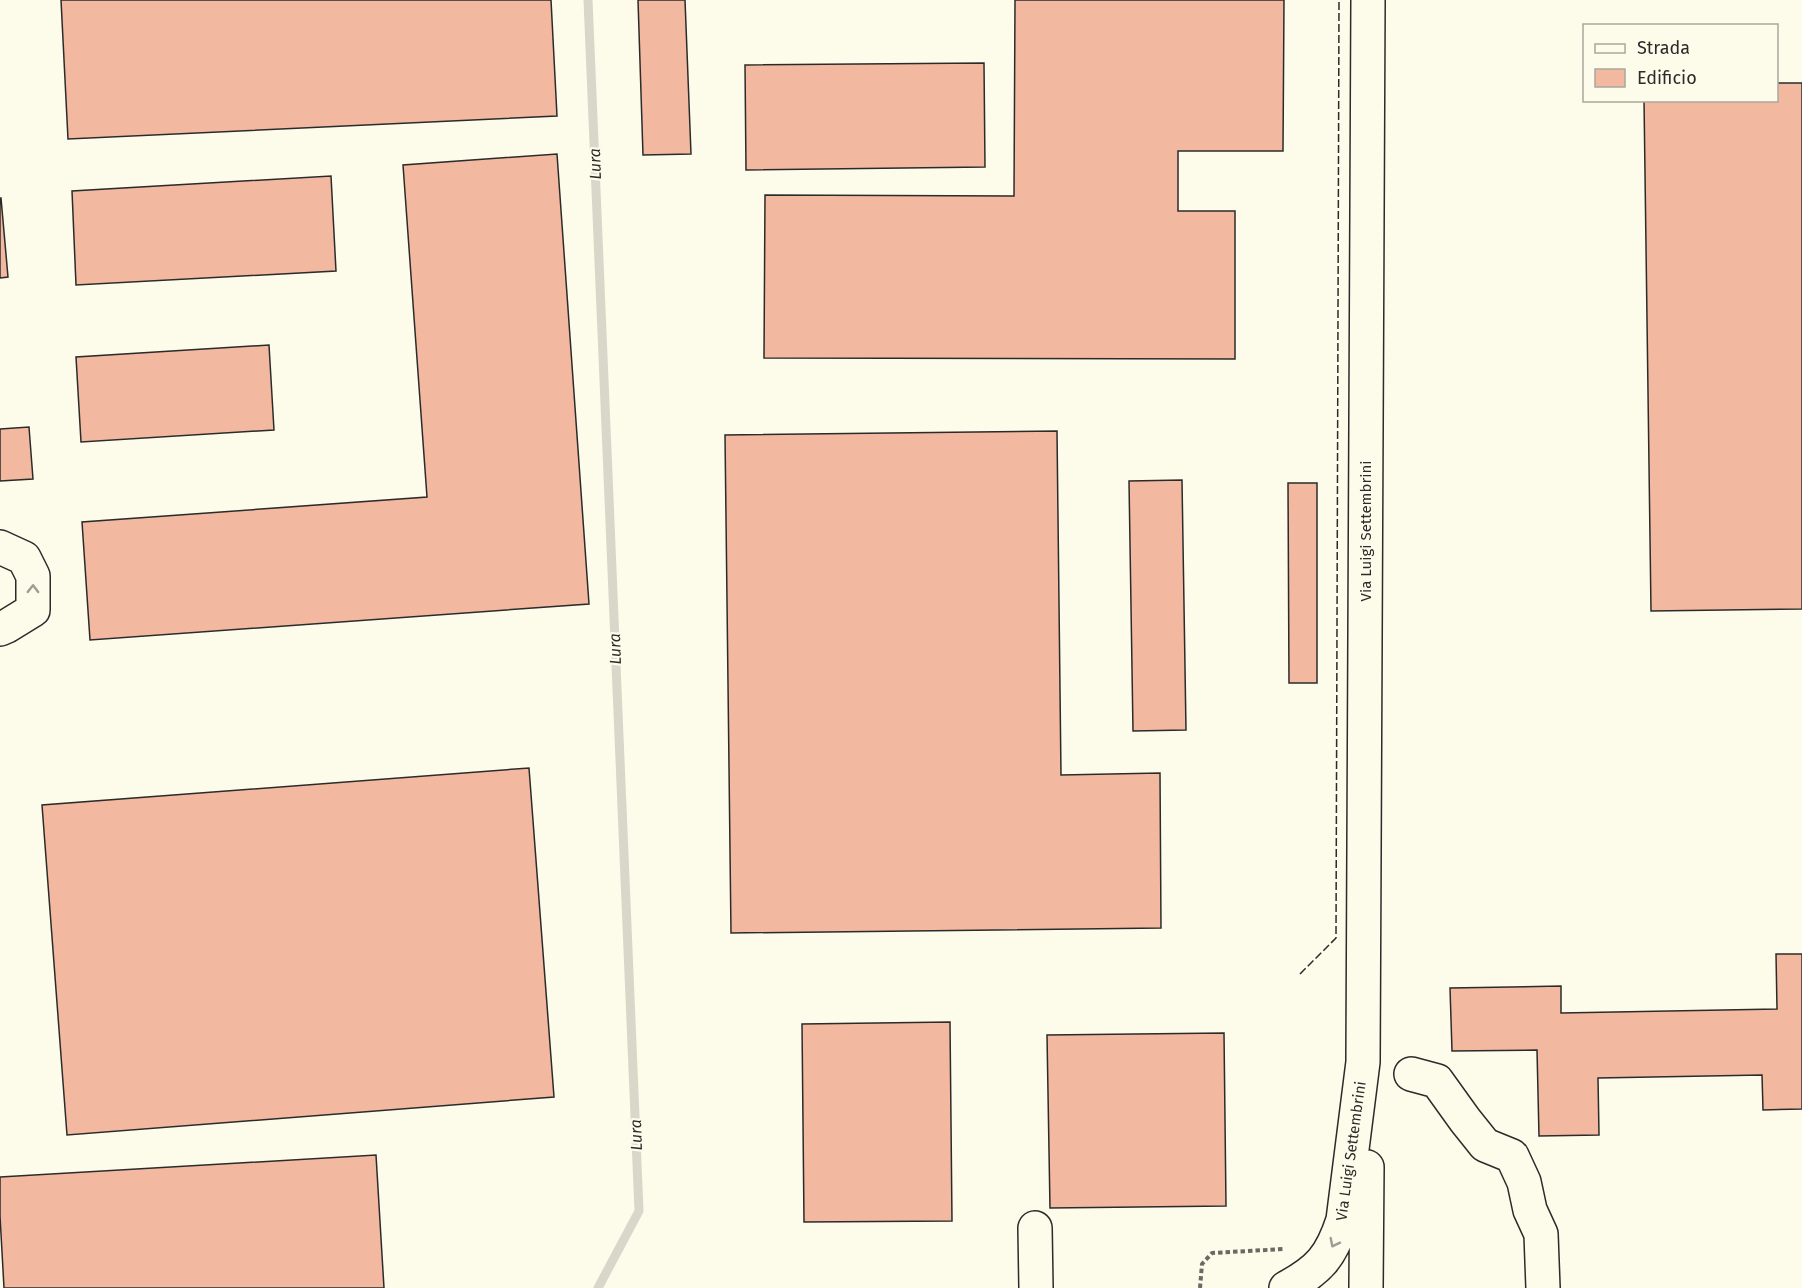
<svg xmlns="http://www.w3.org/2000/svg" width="1802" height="1288" font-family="'Fira Sans',sans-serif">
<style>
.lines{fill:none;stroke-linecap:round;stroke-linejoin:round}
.stream{stroke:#d8d7c9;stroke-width:9}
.building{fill:#f2b8a0;stroke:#2b2b2b;stroke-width:1.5}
.minor-casing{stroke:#2b2b2b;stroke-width:36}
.path{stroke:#6a6964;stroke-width:4;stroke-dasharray:4.5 3;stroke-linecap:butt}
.minor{stroke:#fdfbea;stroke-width:33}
.fence{stroke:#2b2b2b;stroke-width:1.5;stroke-dasharray:8 3;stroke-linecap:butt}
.oneway{stroke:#9e9d94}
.labels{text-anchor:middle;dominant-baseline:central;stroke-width:4.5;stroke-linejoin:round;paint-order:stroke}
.street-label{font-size:15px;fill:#2b2b2b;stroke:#fdfbea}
.water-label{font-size:16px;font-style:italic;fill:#2b2b2b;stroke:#fdfbea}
</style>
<rect width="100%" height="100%" fill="#fdfbea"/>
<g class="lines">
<path class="stream" d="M588,0L639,1211L598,1288"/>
</g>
<path class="building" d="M61,0H551L557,116L68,139Z
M638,0H685L691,154L643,155Z
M1015,0H1284L1283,151H1178V211H1235V359L764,358L765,195L1014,196Z
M984,63L985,167L746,170L745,65Z
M1776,83H1802V609L1651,611L1644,100H1776Z
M557,154L589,604L90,640L82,522L427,497L403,165Z
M331,176L336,271L76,285L72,191Z
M0,198H1L8,277L0,278Z
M269,345L274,430L81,442L76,357Z
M29,427L33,479L0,481V429Z
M1057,431L1061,775L1160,773L1161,928L731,933L725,435Z
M1182,480L1186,730L1133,731L1129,481Z
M1288,483H1317V683H1289Z
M529,768L554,1097L67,1135L42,805Z
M1776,954H1802V1109L1763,1110L1762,1075L1598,1078L1599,1135L1539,1136L1537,1050L1452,1051L1450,988L1561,986V1013L1777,1009Z
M950,1022L952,1221L804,1222L802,1024Z
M1224,1033L1226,1206L1050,1208L1047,1035Z
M376,1155L384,1288H4L0,1216V1177Z"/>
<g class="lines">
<defs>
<path id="minor" d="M0,547L24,558L33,576V610L7,626L0,629
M1411,1074L1437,1081L1465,1120L1485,1145L1512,1156L1524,1182L1530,1210L1541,1234L1543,1288
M1035,1228L1036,1288
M1286,1288C1319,1270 1331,1257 1343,1220L1363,1062L1368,0
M1366,1288L1367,1167"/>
</defs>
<use href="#minor" class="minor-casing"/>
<path class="path" d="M1200,1288L1202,1264L1212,1253L1283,1249"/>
<use href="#minor" class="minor"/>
<path class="fence" d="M1300,974L1336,938L1339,0"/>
</g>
<defs><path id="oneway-chevron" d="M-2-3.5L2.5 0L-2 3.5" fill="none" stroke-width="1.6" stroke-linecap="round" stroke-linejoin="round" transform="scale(1.5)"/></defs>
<g class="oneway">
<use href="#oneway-chevron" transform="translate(33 589) rotate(-89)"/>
<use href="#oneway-chevron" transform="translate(1334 1243) rotate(117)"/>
</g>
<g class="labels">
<g class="street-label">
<text transform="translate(1366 531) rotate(-90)">Via Luigi Settembrini</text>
<text transform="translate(1351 1151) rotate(-82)">Via Luigi Settembrini</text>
</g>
<g class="water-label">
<text transform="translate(595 164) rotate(-92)">Lura</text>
<text transform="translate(615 649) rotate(-92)">Lura</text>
<text transform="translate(636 1135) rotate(-92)">Lura</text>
</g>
</g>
<rect x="1583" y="24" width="195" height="78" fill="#fdfbea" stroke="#a9a89e" stroke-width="1.5"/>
<rect x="1595" y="44" width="30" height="9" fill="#fdfbea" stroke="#a9a89e" stroke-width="1.5"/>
<text x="1637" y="54" font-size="18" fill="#2b2b2b">Strada</text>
<rect x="1595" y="69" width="30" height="18" fill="#f2b8a0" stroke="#a9a89e" stroke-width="1.5"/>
<text x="1637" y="84" font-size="18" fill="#2b2b2b">Edificio</text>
</svg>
